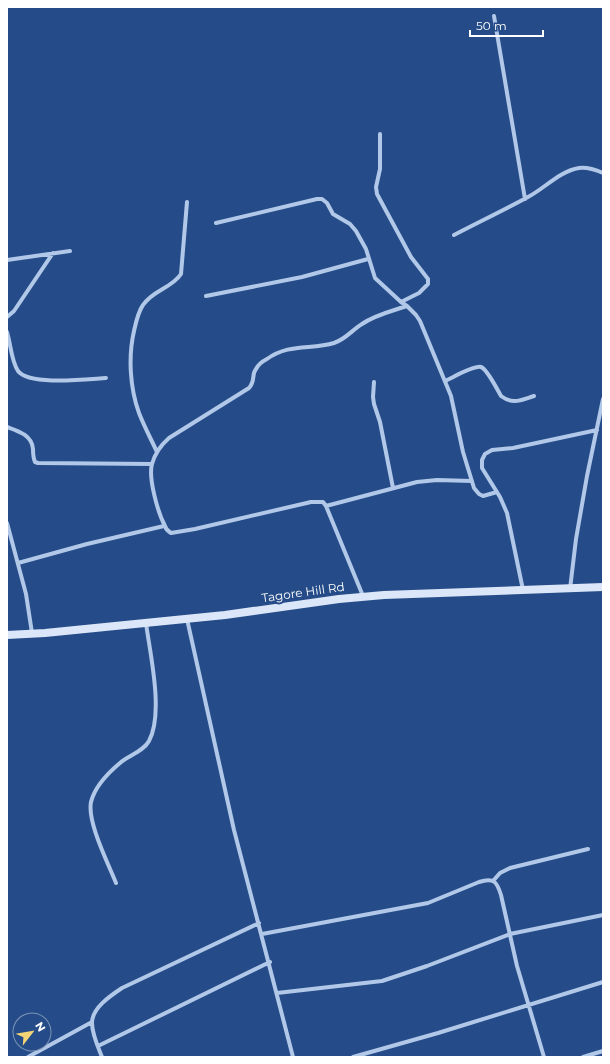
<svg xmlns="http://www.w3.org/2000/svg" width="610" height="1064" font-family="Montserrat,sans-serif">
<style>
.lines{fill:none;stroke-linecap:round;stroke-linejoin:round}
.street{stroke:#b1c8e9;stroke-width:4}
.secondary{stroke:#dbe6f8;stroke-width:8}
.labels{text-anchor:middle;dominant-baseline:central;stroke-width:4;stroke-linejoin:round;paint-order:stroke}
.street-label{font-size:12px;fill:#fff;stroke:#254c88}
</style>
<rect width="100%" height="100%" fill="#254c88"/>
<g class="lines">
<path class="street" d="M494,16L525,199
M380,134V169L376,187L377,194L411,257L428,279V284L419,293L401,302
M216,223L317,199H322L327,203L333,214L350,224L356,231L366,249L375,278L401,302L407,306L416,315L420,321L451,396L463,452L474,488L479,494L483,496L497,492
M454,235C479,222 504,210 528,197C545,188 560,171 579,168C587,167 596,170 603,173
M7,260L70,251
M206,296L302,277L368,259
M7,317L14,311L53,253
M7,332C11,345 11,360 18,371C29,386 88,379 106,378
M445,381C452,378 474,365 481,367C487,369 497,389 501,396C513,405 521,400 534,396
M374,382L373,397L374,404L380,422L393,488
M7,427C18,431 32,435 33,449C33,454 33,457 35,462L38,463L152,464
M157,452C151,439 144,426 139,413C130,388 128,357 134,331C136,322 138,312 143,305C153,290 172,288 181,274L187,202
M326,506L417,482L437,480L472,481
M7,523L26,594L32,633
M18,563L87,544L164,526
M570,589L576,539L587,476L603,399
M523,590L507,513L500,497L482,468V460L485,454L492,450L513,448L597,430
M363,596L326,506L323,502H311L195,529L171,533C168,531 166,530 165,526C158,513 148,478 152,464C155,453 161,445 169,438L249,388C256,380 251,375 256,369C258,365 263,361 267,359C289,343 311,350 334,343C346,339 352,330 362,324C375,315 392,311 407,306
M187,619L234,830L293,1057
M493,881L500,873L510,868L588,849
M116,883C108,863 87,822 91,802C95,786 108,773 120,763C129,755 143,752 149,741C164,713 150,654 146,623
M262,934L428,903L479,882C494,877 497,882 501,895L517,966L544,1057
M277,993L382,981L427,966L510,934L603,915
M98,1046L270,962
M28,1057L92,1022
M102,1057C98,1047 92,1034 92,1023C92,1008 110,996 122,988L259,923
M353,1057L438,1033L603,982
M583,1057L603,1051"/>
<path class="secondary" d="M7,635L45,633L225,615L339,599L384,595L603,587"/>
</g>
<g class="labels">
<g class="street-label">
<text transform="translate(303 592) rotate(-8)">Tagore Hill Rd</text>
</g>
</g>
<rect width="610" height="1064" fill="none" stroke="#ffffff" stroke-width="16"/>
<g transform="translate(32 1032) rotate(59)"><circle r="19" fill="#254c88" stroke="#7c94b8"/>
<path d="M0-3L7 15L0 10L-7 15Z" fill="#f3d475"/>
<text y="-6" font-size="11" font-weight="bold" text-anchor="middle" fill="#ffffff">N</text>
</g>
<path d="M470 30v6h73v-6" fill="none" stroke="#ffffff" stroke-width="2"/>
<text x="476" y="30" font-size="12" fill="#ffffff" stroke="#254c88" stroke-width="3" paint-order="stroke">50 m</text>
</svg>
